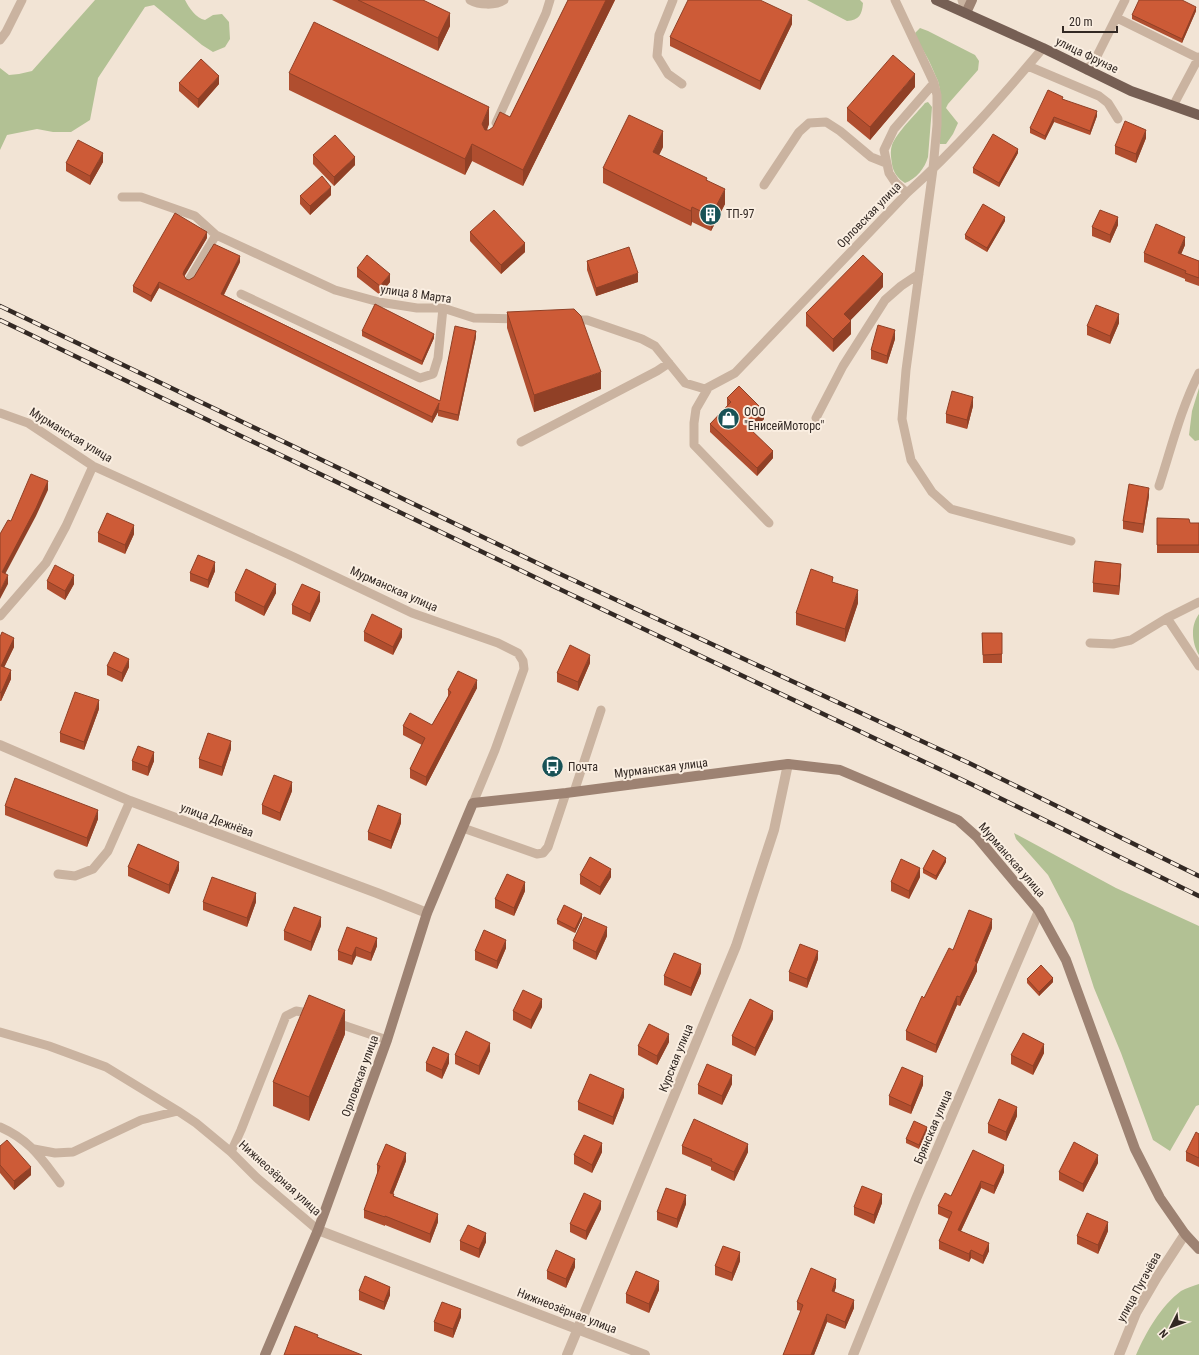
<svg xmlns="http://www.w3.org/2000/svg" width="1199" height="1355" font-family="'Roboto Condensed',sans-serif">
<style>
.green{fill:#b2c194}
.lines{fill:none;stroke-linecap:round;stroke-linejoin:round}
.service{stroke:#cab3a0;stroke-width:9}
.minor{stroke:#cab3a0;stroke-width:10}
.secondary{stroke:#9d8272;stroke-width:10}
.primary{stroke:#765f54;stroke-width:10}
.rail-casing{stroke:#332924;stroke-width:4.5}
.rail{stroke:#faeee1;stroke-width:3;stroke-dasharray:9;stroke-linecap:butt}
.wall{fill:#b04e2f}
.shaded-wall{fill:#904026}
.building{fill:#cd5b37;stroke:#904026}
.labels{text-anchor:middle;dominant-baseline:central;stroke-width:4;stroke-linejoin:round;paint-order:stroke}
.street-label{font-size:12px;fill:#332924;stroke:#faeee1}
.poi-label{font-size:12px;fill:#332924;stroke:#faeee1;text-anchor:start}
</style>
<rect width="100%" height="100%" fill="#f2e4d5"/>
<path class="green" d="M95,0H185C189,8 196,18 205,20L213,15L222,14L229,22L230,39L225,47L213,52L202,45L154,5L145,7L98,78L90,120L71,132H53L37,129L7,135L0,150V68L9,75L19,74L32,71Z
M807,0H860L863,3C862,15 859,20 847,21Z
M920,28L928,31L975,55L979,61L978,70L948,104L946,108L958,123L953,134L946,144H940C938,123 944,103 938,81C935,75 932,67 929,61C925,52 918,44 915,33Z
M928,102L932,107L928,157C925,168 916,179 905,183C898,179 893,172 892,164C891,157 890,151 892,145C897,132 916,114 925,103Z
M1199,388V440L1195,441L1189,435L1192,411Z
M1199,614V655C1192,643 1190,626 1199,614Z
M1014,833L1116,888L1199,926V1105L1196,1106L1170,1151L1153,1140L1121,1053L1094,988L1073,923L1048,875L1016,839Z
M1199,1284V1355H1136C1146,1332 1161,1306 1181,1291C1186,1288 1193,1286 1199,1284Z"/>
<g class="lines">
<path class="service" d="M470,0C479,5 495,6 504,0
M673,0L659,35L657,56L668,74L682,84
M895,0L934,83L937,95V125L933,169L906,370L902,419L911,460L932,492L951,509L1071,541
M962,0L966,13
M1117,18L1198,58
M0,40L6,32L22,0
M1028,66L1099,96L1108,103L1118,119
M1087,70L1097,56L1125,0
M1173,106L1199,57
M496,123L546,13L550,0
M764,185L799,132L809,123L826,122L840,131L871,157L886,163
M907,193L895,182L889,173L884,150L894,129L934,83
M122,197H141L195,216L216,235L335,290L379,302L417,308H443L474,318L519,319
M189,280L216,235
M241,294L420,378L433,374L438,358L443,308
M570,320H587L642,339L655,346L685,383L705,389
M705,389L735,373L907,193C956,149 1000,99 1043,48
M705,389L707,390L696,409L694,423V445L769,523
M0,413L28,423L93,466L294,557L412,613L498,643L518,653L523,661L524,669L495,750L473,803
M816,418L843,366L885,300L901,286L919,274
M521,442L657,371L669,363
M1159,486C1171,449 1181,408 1199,373
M0,616L46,563L66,526L93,466
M1167,618L1199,666
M1090,643L1113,644L1131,640L1167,618L1199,602
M574,792L601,710
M463,828L537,854L543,853L548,847L566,793
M58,874L75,876L93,869L108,851L130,801
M334,1022L387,1040
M0,1032L49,1046L106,1067L178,1111L196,1123L231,1152L257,1178L318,1230
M0,1127C30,1140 41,1158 60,1183
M34,1149L55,1153L73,1152L141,1120L178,1111
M231,1152L241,1130L286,1016L296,1011L314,1014"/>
<path class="minor" d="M0,745L130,801L377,893L427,913
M318,1230L645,1355
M567,1355L736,946L774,830L788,764
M853,1355L916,1199L1039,911
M1119,1355L1136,1313L1157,1277L1185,1234"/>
<path class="secondary" d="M966,13L972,0
M265,1355L318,1230L387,1040L427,913L473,803L566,793L788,764L840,770L958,820L977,837L1039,911L1066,960L1135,1149L1160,1198L1185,1234L1199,1249"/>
<path class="primary" d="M936,0L1043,48L1131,91L1199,115"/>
<defs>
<path id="rail" d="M0,306L558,573L969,763L1199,876
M0,320L553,586L971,784L1199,896"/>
</defs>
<use href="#rail" class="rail-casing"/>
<use href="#rail" class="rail"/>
</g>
<path class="wall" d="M332,0H423L450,26L438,51Z
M568,0H615L523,186L472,161L465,175L289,90V73L489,124L487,130H489L510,117Z
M1196,11L1182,43L1132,19V15Z
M792,24L760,90L670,46V37Z
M179,83L219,84L198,108L179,91Z
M915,87L870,140L847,121V108Z
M1063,99L1097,116L1090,135L1054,122L1045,140L1030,133V128Z
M1146,138L1136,163L1115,154V146Z
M663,147L659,155L707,180L725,204L711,231L692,222L691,226L603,183V168Z
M1018,153L999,187L973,173V168Z
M313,155L355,165L334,186L313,164Z
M103,162L90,185L66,171V163Z
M331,195L310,215L300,204V196Z
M1005,221L987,252L965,239V235Z
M1118,225L1110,243L1092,236V227Z
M470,232L525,252L501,274L470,241Z
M207,238L184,276L186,279L189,280L240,262L224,295L440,401L476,337L458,421L438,416V412L432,423L159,288L151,302L133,292V286Z
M1185,245L1181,254L1199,261V286L1185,281V279L1144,262V253Z
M587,261L638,282L596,296L587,270Z
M357,268L390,282L380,295L357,277Z
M883,287L850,320L851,334L833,352L806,326V313Z
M507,312L601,389L534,412L507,328Z
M1119,323L1110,344L1087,335V326Z
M362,331L434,338L422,365L362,336Z
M895,339L887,364L871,359V350Z
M727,398L764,419L752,431L773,458L757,476L710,432V424L727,406Z
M973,406L967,429L946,423V414Z
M1149,496L1143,533L1123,529V521Z
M1157,518L1190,523H1199V553H1157Z
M98,533L134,534L125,554L98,542Z
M215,571L208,588L190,581V573Z
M1121,573L1119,595L1093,592V583Z
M47,581L74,584L65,600L47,589Z
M833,582L858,603L845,642L796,625V613Z
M235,593H276L264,616L235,601Z
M320,601L310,622L292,614V605Z
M364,632L402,637L393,655L364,641Z
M982,633H1002V663H983Z
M0,637L14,647L4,667L11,679L1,701H0Z
M590,663L578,691L557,682V673Z
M107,666L129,667L122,682L107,675Z
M477,688L426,786L410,778V769L422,745L403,735V726L432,725L448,696V690Z
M99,709L84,750L60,742V733Z
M231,749L222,776L199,768V759Z
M132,761H154L148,776L132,770Z
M292,791L280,821L262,814V805Z
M5,806L98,819L87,847L5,815Z
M401,823L391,849L368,840V832Z
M946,862L936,880L923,873V869Z
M128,867L179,870L169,894L128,876Z
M580,875L611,877L600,895L580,884Z
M920,877L909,899L891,891V882Z
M525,891L514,916L495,908V899Z
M203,902H256L247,927L203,910Z
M582,918L575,933L557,924V920Z
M321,926L311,951L284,940V931Z
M992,928L977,964V971L960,1006L957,1005L936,1053L906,1040V1031L924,998L953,950Z
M607,936L596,960L573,949V941Z
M377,938V946L371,961L356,956L352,965L338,960V951Z
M506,948L497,969L475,960V951Z
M818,959L807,988L789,981V972Z
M701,973L691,996L664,985V976Z
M1027,979L1053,982L1039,996L1027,983Z
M542,1007L531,1029L513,1020V1011Z
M773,1019L755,1056L732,1045V1036Z
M345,1034L309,1121L273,1106V1082Z
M669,1042L657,1065L638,1055V1046Z
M490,1051L479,1075L455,1064V1055Z
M1044,1053L1033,1075L1011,1064V1055Z
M426,1063H449L442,1079L426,1071Z
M732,1084L722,1105L698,1094V1085Z
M923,1085L911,1114L889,1105V1096Z
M624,1097L613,1125L578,1110V1102Z
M1017,1116L1006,1141L988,1133V1124Z
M927,1131L919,1149L906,1143V1139Z
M1199,1134V1167L1186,1161V1152Z
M0,1146L31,1175L14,1190L0,1173Z
M682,1146L748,1152L734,1181L711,1170V1167L682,1154Z
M973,1150L1004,1172L994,1194L981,1188L961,1231L989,1251L983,1264L971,1258L969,1262L939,1249V1241L949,1219L938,1214V1206L951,1196Z
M602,1152L592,1173L574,1164V1155Z
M406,1161L393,1194L394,1196L438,1222L430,1243L385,1225V1226L364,1218V1210L378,1174H377V1165Z
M1098,1163L1083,1192L1059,1180V1172Z
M882,1203L874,1224L854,1215V1207Z
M686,1204L677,1228L657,1220V1212Z
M601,1209L586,1240L570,1232V1224Z
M1108,1231L1098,1254L1077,1244V1236Z
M460,1241L486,1242L479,1258L460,1250Z
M740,1261L732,1281L715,1275V1266Z
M575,1267L566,1288L547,1279V1271Z
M836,1287L834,1292L854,1308L845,1329L827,1322L814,1355H783L801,1311L797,1310V1302Z
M659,1290L649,1313L626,1303V1294Z
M359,1291L390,1295L384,1310L359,1300Z
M461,1317L453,1338L434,1331V1322Z"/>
<path class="shaded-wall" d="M606,0H615L523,186V170Z
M1196,7V11L1182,43V39Z
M450,13V26L438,51V38Z
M792,15V24L760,90V81Z
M915,74V87L870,140V127Z
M219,76V84L198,108V99Z
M489,107V124L482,141V124Z
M1097,111V116L1090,135V131Z
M1054,117V122L1045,140V136Z
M1146,130V138L1136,163V154Z
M663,131V147L653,167V152Z
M472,144V161L465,175V159Z
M1018,149V153L999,187V183Z
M103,153V162L90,185V176Z
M355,157V165L334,186V177Z
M331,187V195L310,215V206Z
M725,189V204L711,231V216Z
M692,207V222L691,226V211Z
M1005,217V221L987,252V248Z
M1118,217V225L1110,243V235Z
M207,232V238L184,277L183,274L184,271Z
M1185,237V245L1178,262V253Z
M525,243V252L501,274V265Z
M240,256V262L221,300V294Z
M638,273V282L596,296V288Z
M390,274V282L380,295V286Z
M883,274V287L844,327V314Z
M159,282V288L151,302V296Z
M1119,314V323L1110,344V336Z
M851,321V334L833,352V339Z
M895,330V339L887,364V356Z
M476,331V337L458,421V415Z
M434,334V338L422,365V361Z
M601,372V389L534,412V395Z
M973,397V406L967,429V420Z
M439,403L438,412L432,423V417Z
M764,411V419L748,435V427Z
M773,451V458L757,476V468Z
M48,481V490L36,516L2,580V572Z
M1149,488V496L1143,533V524Z
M134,525V534L125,554V545Z
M215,562V571L208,588V580Z
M1121,564V573L1119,595V586Z
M8,575V584L0,599V591Z
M74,575V584L65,600V591Z
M276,584V593L264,616V607Z
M858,590V603L845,642V629Z
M320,592V601L310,622V614Z
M402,629V637L393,655V647Z
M14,638V647L1,674V666Z
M590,655V663L578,691V682Z
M129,659V667L122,682V673Z
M11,670V679L1,701V693Z
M477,680V688L426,786V777Z
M99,700V709L84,750V742Z
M231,741V749L222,776V767Z
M154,752V761L148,776V767Z
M292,782V791L280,821V813Z
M98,810V819L87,847V838Z
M401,814V823L391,849V841Z
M946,858V862L936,880V876Z
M179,862V870L169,894V885Z
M920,868V877L909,899V891Z
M611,869V877L600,895V887Z
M525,882V891L514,916V908Z
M256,893V902L247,927V918Z
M582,914V918L575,933V929Z
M321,917V926L311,951V942Z
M992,919V928L977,964V971L960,1006V997L975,961Z
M607,927V936L596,960V952Z
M377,938V946L371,961V953Z
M506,940V948L497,969V961Z
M356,947V956L352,965V956Z
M818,951V959L807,988V979Z
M701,964V973L691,996V988Z
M1053,978V982L1039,996V992Z
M957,996V1005L936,1053V1045Z
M542,999V1007L531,1029V1020Z
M345,1010V1034L309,1121V1097Z
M773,1011V1019L755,1056V1048Z
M669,1034V1042L657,1065V1056Z
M490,1043V1051L479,1075V1066Z
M1044,1044V1053L1033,1075V1066Z
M449,1054V1063L442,1079V1070Z
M732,1075V1084L722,1105V1096Z
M923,1076V1085L911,1114V1106Z
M624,1089V1097L613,1125V1117Z
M1017,1107V1116L1006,1141V1132Z
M927,1127V1131L919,1149V1145Z
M602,1143V1152L592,1173V1165Z
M748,1144V1152L734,1181V1172Z
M406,1153V1161L390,1201V1193Z
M1098,1155V1163L1083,1192V1184Z
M1004,1165V1172L994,1194V1186Z
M31,1167V1175L14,1190V1181Z
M981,1181V1188L958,1237V1230Z
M882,1194V1203L874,1224V1215Z
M686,1195V1204L677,1228V1219Z
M601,1201V1209L586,1240V1231Z
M438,1214V1222L430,1243V1234Z
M1108,1222V1231L1098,1254V1245Z
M486,1233V1242L479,1258V1249Z
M989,1243V1251L983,1264V1256Z
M971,1250V1258L969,1262V1254Z
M740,1252V1261L732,1281V1273Z
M575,1259V1267L566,1288V1279Z
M836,1279V1287L832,1299V1291Z
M659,1281V1290L649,1313V1304Z
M390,1287V1295L384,1310V1302Z
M854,1300V1308L845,1329V1322Z
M461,1309V1317L453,1338V1329Z
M827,1314V1322L814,1355H811Z"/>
<path class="building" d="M358,0H423L450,13L438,38Z
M568,0H606L523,170L472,144L465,159L289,73L314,22L489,107L482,124L485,130H489L493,127L500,112L510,117Z
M688,0H760L792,15L760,81L670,37Z
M1139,0H1182L1196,7L1182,39L1132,15Z
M893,55L915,74L870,127L847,108Z
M201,59L219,76L198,99L179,83Z
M1048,90L1063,97L1062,99L1097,111L1090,131L1054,117L1045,136L1030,128Z
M629,115L663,131L653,152L707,178L706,180L725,189L711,216L692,207L691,211L603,168Z
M1125,121L1146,130L1136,154L1115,146Z
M993,134L1018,149L999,183L973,168Z
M335,135L355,157L334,177L313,155Z
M78,140L103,153L90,176L66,163Z
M322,176L331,187L310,206L300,196Z
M983,204L1005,217L987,248L965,235Z
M494,210L525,243L501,265L470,232Z
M1100,210L1118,217L1110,235L1092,227Z
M175,213L207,232L184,271L183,274L186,279L189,280L194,277L214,244L240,256L221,294L440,401L455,326L476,331L458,415L438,410L439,403L432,417L159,282L151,296L133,286Z
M1156,224L1185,237L1178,253L1199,261V278L1185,273L1186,271L1144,253Z
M629,247L638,273L596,288L587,261Z
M367,255L390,274L380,286L357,268Z
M863,255L883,274L844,314L851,321L833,339L806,313Z
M375,304L434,334L422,361L362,331Z
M1096,305L1119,314L1110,336L1087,326Z
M574,309L581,316L601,372L534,395L507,312Z
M878,325L895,330L887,356L871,350Z
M739,386L764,411L748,427L773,451L757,468L710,424L731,402L727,398Z
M952,391L973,397L967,420L946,414Z
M31,474L48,481L36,508L2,572L8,575L0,591V534L8,520L11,521Z
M1129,484L1149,488L1143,524L1123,521Z
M107,513L134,525L125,545L98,533Z
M1157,518L1189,519L1190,523H1199V545H1157Z
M198,555L215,562L208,580L190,573Z
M1095,561L1121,564L1119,586L1093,583Z
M55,565L74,575L65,591L47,581Z
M246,569L276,584L264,607L235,593Z
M811,569L833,577L832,582L858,590L845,629L796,613Z
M302,584L320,592L310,614L292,605Z
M372,614L402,629L393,647L364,632Z
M2,632L14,638L1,666L11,670L1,693L0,692V637Z
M982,633H1002V654L983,655Z
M570,645L590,655L578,682L557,673Z
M114,652L129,659L122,673L107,666Z
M458,671L477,680L426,777L410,769L425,738L403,726L410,713L432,725L451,692L448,690Z
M75,692L99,700L84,742L60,733Z
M208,733L231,741L222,767L199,759Z
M138,746L154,752L148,767L132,761Z
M274,775L292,782L280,813L262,805Z
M15,778L98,810L87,838L5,806Z
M378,805L401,814L391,841L368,832Z
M138,844L179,862L169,885L128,867Z
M933,850L946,858L936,876L923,869Z
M590,857L611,869L600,887L580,875Z
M901,859L920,868L909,891L891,882Z
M507,874L525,882L514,908L495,899Z
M212,877L256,893L247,918L203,902Z
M564,905L582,914L575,929L557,920Z
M294,907L321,917L311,942L284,931Z
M969,910L992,919L975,961L977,962L960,997L957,996L936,1045L906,1031L922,996L924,998L949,948L953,950Z
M584,917L607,927L596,952L573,941Z
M347,927L377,938L371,953L356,947L352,956L338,951Z
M484,930L506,940L497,961L475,951Z
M800,944L818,951L807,979L789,972Z
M674,953L701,964L691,988L664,976Z
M1041,965L1053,978L1039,992L1027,979Z
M523,990L542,999L531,1020L513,1011Z
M309,995L345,1010L309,1097L273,1082Z
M750,999L773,1011L755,1048L732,1036Z
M649,1024L669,1034L657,1056L638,1046Z
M466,1031L490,1043L479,1066L455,1055Z
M1023,1033L1044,1044L1033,1066L1011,1055Z
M433,1047L449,1054L442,1070L426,1063Z
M707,1064L732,1075L722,1096L698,1085Z
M902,1067L923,1076L911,1106L889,1096Z
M590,1074L624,1089L613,1117L578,1102Z
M999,1099L1017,1107L1006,1132L988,1124Z
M694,1119L748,1144L734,1172L711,1161L712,1159L682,1146Z
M914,1121L927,1127L919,1145L906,1139Z
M1196,1132L1199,1134V1158L1186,1152Z
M584,1135L602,1143L592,1165L574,1155Z
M7,1140L31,1167L14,1181L0,1165V1146Z
M1074,1142L1098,1155L1083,1184L1059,1172Z
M386,1144L406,1153L390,1193L394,1194L393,1196L438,1214L430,1234L385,1216V1217L364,1210L380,1166L377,1165Z
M973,1150L1004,1165L994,1186L981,1181L958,1230L989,1243L983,1256L971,1250L969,1254L939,1241L952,1212L938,1206L945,1193L951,1196Z
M862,1186L882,1194L874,1215L854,1207Z
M666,1188L686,1195L677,1219L657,1212Z
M584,1193L601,1201L586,1231L570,1224Z
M1087,1213L1108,1222L1098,1245L1077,1236Z
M468,1225L486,1233L479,1249L460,1241Z
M723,1246L740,1252L732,1273L715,1266Z
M556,1250L575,1259L566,1279L547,1271Z
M811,1268L836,1279L832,1291L854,1300L845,1322L827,1314L811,1355H783L803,1305L797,1302Z
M636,1271L659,1281L649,1304L626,1294Z
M365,1276L390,1287L384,1302L359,1291Z
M442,1302L461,1309L453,1329L434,1322Z
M295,1326L318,1335L317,1337L362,1355H284Z"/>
<defs>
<symbol id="building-disc" viewBox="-11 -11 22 22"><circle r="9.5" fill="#185256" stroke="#faeee1"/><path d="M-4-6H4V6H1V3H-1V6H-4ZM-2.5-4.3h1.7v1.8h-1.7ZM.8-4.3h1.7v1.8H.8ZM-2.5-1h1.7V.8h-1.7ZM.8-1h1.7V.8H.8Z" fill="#fff"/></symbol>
<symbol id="shop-disc" viewBox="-11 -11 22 22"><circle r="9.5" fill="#185256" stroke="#faeee1"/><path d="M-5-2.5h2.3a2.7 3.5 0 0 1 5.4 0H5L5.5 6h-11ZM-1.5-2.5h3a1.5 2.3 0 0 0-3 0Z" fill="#fff"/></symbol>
<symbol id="bus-disc" viewBox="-11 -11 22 22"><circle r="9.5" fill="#185256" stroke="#faeee1"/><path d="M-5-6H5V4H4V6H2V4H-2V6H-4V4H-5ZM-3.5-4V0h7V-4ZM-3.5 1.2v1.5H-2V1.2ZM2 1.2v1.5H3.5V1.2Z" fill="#fff"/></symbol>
</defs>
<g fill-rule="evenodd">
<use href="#building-disc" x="698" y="202" width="25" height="25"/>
<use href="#shop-disc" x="716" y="406" width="25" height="25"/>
<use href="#bus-disc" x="540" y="754" width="25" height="25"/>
</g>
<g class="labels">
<g class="street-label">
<text transform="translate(1087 55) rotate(26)">улица Фрунзе</text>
<text transform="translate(869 215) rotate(-46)">Орловская улица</text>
<text transform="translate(416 294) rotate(8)">улица 8 Марта</text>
<text transform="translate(71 435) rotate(31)">Мурманская улица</text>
<text transform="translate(394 589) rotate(24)">Мурманская улица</text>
<text transform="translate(661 768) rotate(-7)">Мурманская улица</text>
<text transform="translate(217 820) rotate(20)">улица Дежнёва</text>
<text transform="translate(1012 860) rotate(49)">Мурманская улица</text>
<text transform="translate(676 1058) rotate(-68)">Курская улица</text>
<text transform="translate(360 1076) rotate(-70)">Орловская улица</text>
<text transform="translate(933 1127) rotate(-67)">Брянская улица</text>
<text transform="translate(280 1178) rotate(42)">Нижнеозёрная улица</text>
<text transform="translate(1139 1287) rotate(-61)">улица Пугачёва</text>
<text transform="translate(567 1311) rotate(21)">Нижнеозёрная улица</text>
</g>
<g class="poi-label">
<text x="726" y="214">ТП-97</text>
<text x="744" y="412">ООО<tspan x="744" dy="14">"ЕнисейМоторс"</tspan></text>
<text x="568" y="767">Почта</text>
</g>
</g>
<g transform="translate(1171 1327) rotate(228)" stroke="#faeee1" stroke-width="3" paint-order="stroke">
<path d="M0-3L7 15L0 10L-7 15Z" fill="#332924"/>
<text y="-6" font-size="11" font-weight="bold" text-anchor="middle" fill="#332924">N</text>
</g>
<path d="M1063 26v6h54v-6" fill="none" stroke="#332924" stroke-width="2"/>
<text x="1069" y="26" font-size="12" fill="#332924" stroke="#faeee1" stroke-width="3" paint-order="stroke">20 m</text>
</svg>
